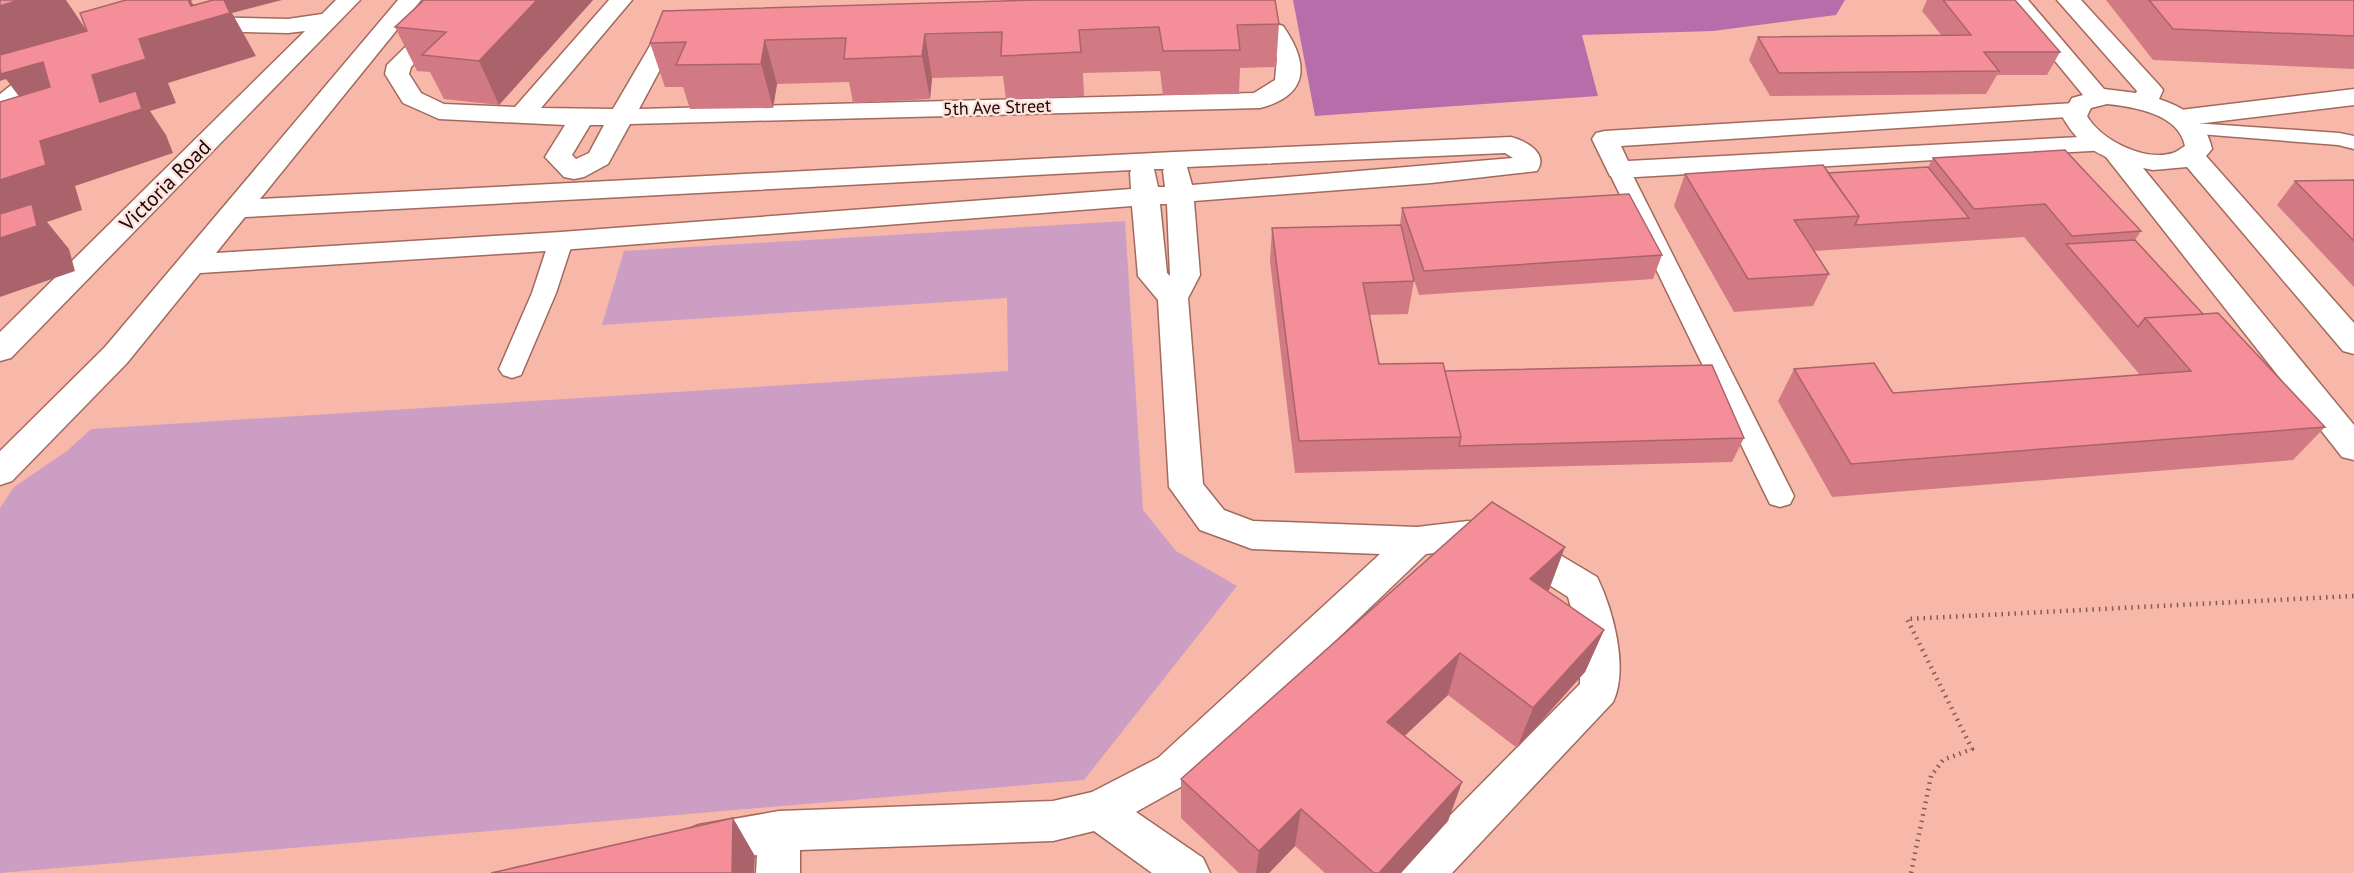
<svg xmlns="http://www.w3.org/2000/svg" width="2354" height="873" font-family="'PT Sans',sans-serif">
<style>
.green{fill:#cd9ec3}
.forest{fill:#b86dab}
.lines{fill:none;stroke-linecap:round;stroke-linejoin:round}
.service-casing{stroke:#a26a5c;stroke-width:3}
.minor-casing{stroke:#a26a5c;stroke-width:3}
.tertiary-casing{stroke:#a26a5c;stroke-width:3}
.path{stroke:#835a52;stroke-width:4.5;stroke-dasharray:1.5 5;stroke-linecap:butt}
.service{fill:#fff;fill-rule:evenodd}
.minor{fill:#fff;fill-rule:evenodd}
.tertiary{fill:#fff;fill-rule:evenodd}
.wall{fill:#d27a84}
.shaded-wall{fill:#ab636b}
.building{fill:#f48e99;stroke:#ab636b;stroke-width:1.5}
.labels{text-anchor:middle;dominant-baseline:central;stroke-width:5;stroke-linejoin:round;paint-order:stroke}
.far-street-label{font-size:18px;fill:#1b0704;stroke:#fee3dd}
.street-label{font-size:21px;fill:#1b0704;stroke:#fee3dd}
</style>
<rect width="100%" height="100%" fill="#f7b8a9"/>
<path class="green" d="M1125,221L1143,510L1176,551L1237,586L1084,780L0,873V508L14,487L67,451L91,429L1008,371L1007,298L602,325L624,251Z"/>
<path class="forest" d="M1293,0H1845L1836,15L1713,31L1582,35L1598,96L1315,116Z"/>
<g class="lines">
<defs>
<path id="service" d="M2193,123L2339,133L2354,136V149L2338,145L2186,133L2182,129L2186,125Z
M1619,163L1627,165L1630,170L1794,496L1790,504L1780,507L1770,504L1766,496L1608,170L1611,165Z
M561,234L569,236L573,241L556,293L521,375L512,378L503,375L499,369L532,293L549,241L553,236Z"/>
<path id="minor" d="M336,0H360L11,358L0,361V332L305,31L288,33L194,31L186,29L182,24L186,19L194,17L288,19L322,14Z
M398,0H421L260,199L1174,152L1511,137C1526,141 1549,153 1537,171L1431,183L1194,201L1200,275L1188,298L1203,484L1224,510L1253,521L1417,527L1468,521L1503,524L1515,528L1597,577C1613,610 1629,668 1613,702L1452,873H1401L1408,858L1580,684V639L1568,597L1496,551L1468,549L1426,554L1186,784L1136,812L1203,858L1210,873H1152L1094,831L1053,841L800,850V873H756L757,855L699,865L684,859L678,845L684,831L699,825L779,811L1053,801L1092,792L1158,758L1380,554L1252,549L1200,530L1169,487L1158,300L1138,276L1132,206L561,250L200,273L127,363L12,481L0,485V451L105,347ZM1505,153L1513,158L1192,185L1187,167ZM1154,169H1164L1163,171L1165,187H1158ZM1131,170L1130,173L1131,189L561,232L216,253L245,217ZM1160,204H1167L1170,276L1167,273Z
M453,0H477L411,67L409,74L421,93L444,104L515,107L609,0H632L541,108L613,109L654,39L681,28L696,30L700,35L696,40L671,49L639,109L1254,93L1275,80L1277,58L1266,36L1229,28L1225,23L1229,18C1248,13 1265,20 1283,26C1309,63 1310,95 1260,108L630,124L608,164L584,177L574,179L564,177L545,157L565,125L439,119L403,103L385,74L387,65ZM590,125H604L589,153L576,159L572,155Z
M52,58L61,60L64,65L61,70L9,111L0,114V94L43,60Z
M2354,89V105L2180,126L2171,123L2167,118L2171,113L2180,110Z
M2075,103L2084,106L2088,111L2084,116L1621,146L1628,161L2099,136L2108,138L2112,144L2108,150L1619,178L1610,176L1592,139L1596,133L1605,131Z"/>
<path id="tertiary" d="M2005,0H2028L2104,89L2136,93L2137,91L2057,0H2081L2159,85L2163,90L2159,99C2185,108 2206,120 2212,149L2206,156L2354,323V354L2343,351L2187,167L2153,170L2143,168L2354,425V460L2342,457L2106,157C2085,147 2073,136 2062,116L2072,98L2083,95ZM2107,104C2135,107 2179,114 2185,146C2181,148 2177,152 2173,153C2144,162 2101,140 2087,116L2091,108Z"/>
</defs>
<use href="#service" class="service-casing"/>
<use href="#minor" class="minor-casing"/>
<use href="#tertiary" class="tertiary-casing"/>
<path class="path" d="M1911,873L1931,776L1943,760L1972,749L1907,619L2354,596"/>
<use href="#service" class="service"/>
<use href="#minor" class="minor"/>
<use href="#tertiary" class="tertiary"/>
</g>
<path class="wall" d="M424,0H593L499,105L444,99L430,72L417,71L395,27Z
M1927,0H2015L2060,52L2047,75H1997L1986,94L1770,96L1749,60L1758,37L1942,36L1922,11Z
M2106,0H2354V69L2153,60Z
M1279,24L1276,67L1240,68L1239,94L1163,95L1160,71L1083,73L1084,96L1006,100L1003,76L932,78L930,99L853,103L849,82L777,84L773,108L690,109L683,87H665L650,43Z
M1933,158L2141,231L2135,240L2203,314L2325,427L2293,460L1832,497L1778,401L1794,369L1893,393L2140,375L2024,237L1814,251L1829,274L1813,306L1734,312L1674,206L1685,174L1828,173L1928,167Z
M2354,180V287L2277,205L2295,181Z
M1402,208L1662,255L1653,279L1419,295L1412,273L1414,281L1408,314L1369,315L1379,364L1445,371L1744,438L1732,462L1295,473L1270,261L1272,228L1400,225Z
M1549,590L1547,591L1604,630L1585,672L1517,748L1448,695L1404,736L1462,782L1448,821L1401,873H1325L1295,846L1269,873H1239L1181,818V779Z"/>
<path class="shaded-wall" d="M19,0H66L87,31L0,61V6Z
M188,0H193L191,1L203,20L224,0H282L232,13L256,56L168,83L176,103L150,111L166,135L173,153L75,186L82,210L47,222L69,249L75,271L0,297V180L40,141L100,102L92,75L139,39L191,6Z
M537,0H593L499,105L479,61Z
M925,34L932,78L930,99L922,56Z
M765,40L777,84L773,108L761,64Z
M0,62H43L75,106L35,118L6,79L0,81Z
M1565,547L1549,590L1515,622L1530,579Z
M1604,630L1585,672L1517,748L1533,708Z
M1460,653L1448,695L1377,762L1387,722Z
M1462,782L1448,821L1401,873H1379Z
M1301,809L1295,846L1269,873H1256L1259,851Z
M733,818L755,856L754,873H732Z"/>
<path class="building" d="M0,0H19L0,6Z
M126,0H188L191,6L213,0H224L230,13L139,39L146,59L92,75L100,102L136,91L142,109L40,141L46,165L0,180V102L50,87L43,62L1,74L0,69V55L87,31L80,13Z
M424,0H537L479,61L422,55L446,32L395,27Z
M1037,0H1275L1279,24L1237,25L1240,50L1163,51L1159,27L1079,30L1081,52L1001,56L1002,32L925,34L922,56L844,59L846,38L765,40L761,64L676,65L686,42L650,43L663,11Z
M1943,0H2015L2060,52H1984L1999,71L1779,73L1758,37L1971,35Z
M2149,0H2354V36L2173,29Z
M2065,150L2141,231L2072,236L2045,204L1974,209L1933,158Z
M1823,165L1859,216L1794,220L1829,274L1748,279L1685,174Z
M1928,167L1969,218L1855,225L1859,216L1828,173Z
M2354,180V241L2295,181Z
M1629,194L1662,255L1424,271L1402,208Z
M32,204L37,226L0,238V214Z
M1401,225L1414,281L1363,283L1379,364L1443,363L1461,437L1299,441L1272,228Z
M2135,240L2203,314L2145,318L2138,327L2066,244Z
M2218,313L2325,427L1851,464L1794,369L1874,363L1893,393L2191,371L2145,318Z
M1712,365L1744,438L1459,446L1461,437L1445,371Z
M1492,502L1565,547L1530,579L1604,630L1533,708L1460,653L1387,722L1462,782L1379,873H1374L1301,809L1259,851L1181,779Z
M733,818L732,873H491Z"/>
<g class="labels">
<g class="far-street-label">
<text transform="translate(997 107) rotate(-2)">5th Ave Street</text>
</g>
<g class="street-label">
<text transform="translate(165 185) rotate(-45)">Victoria Road</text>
</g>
</g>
</svg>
